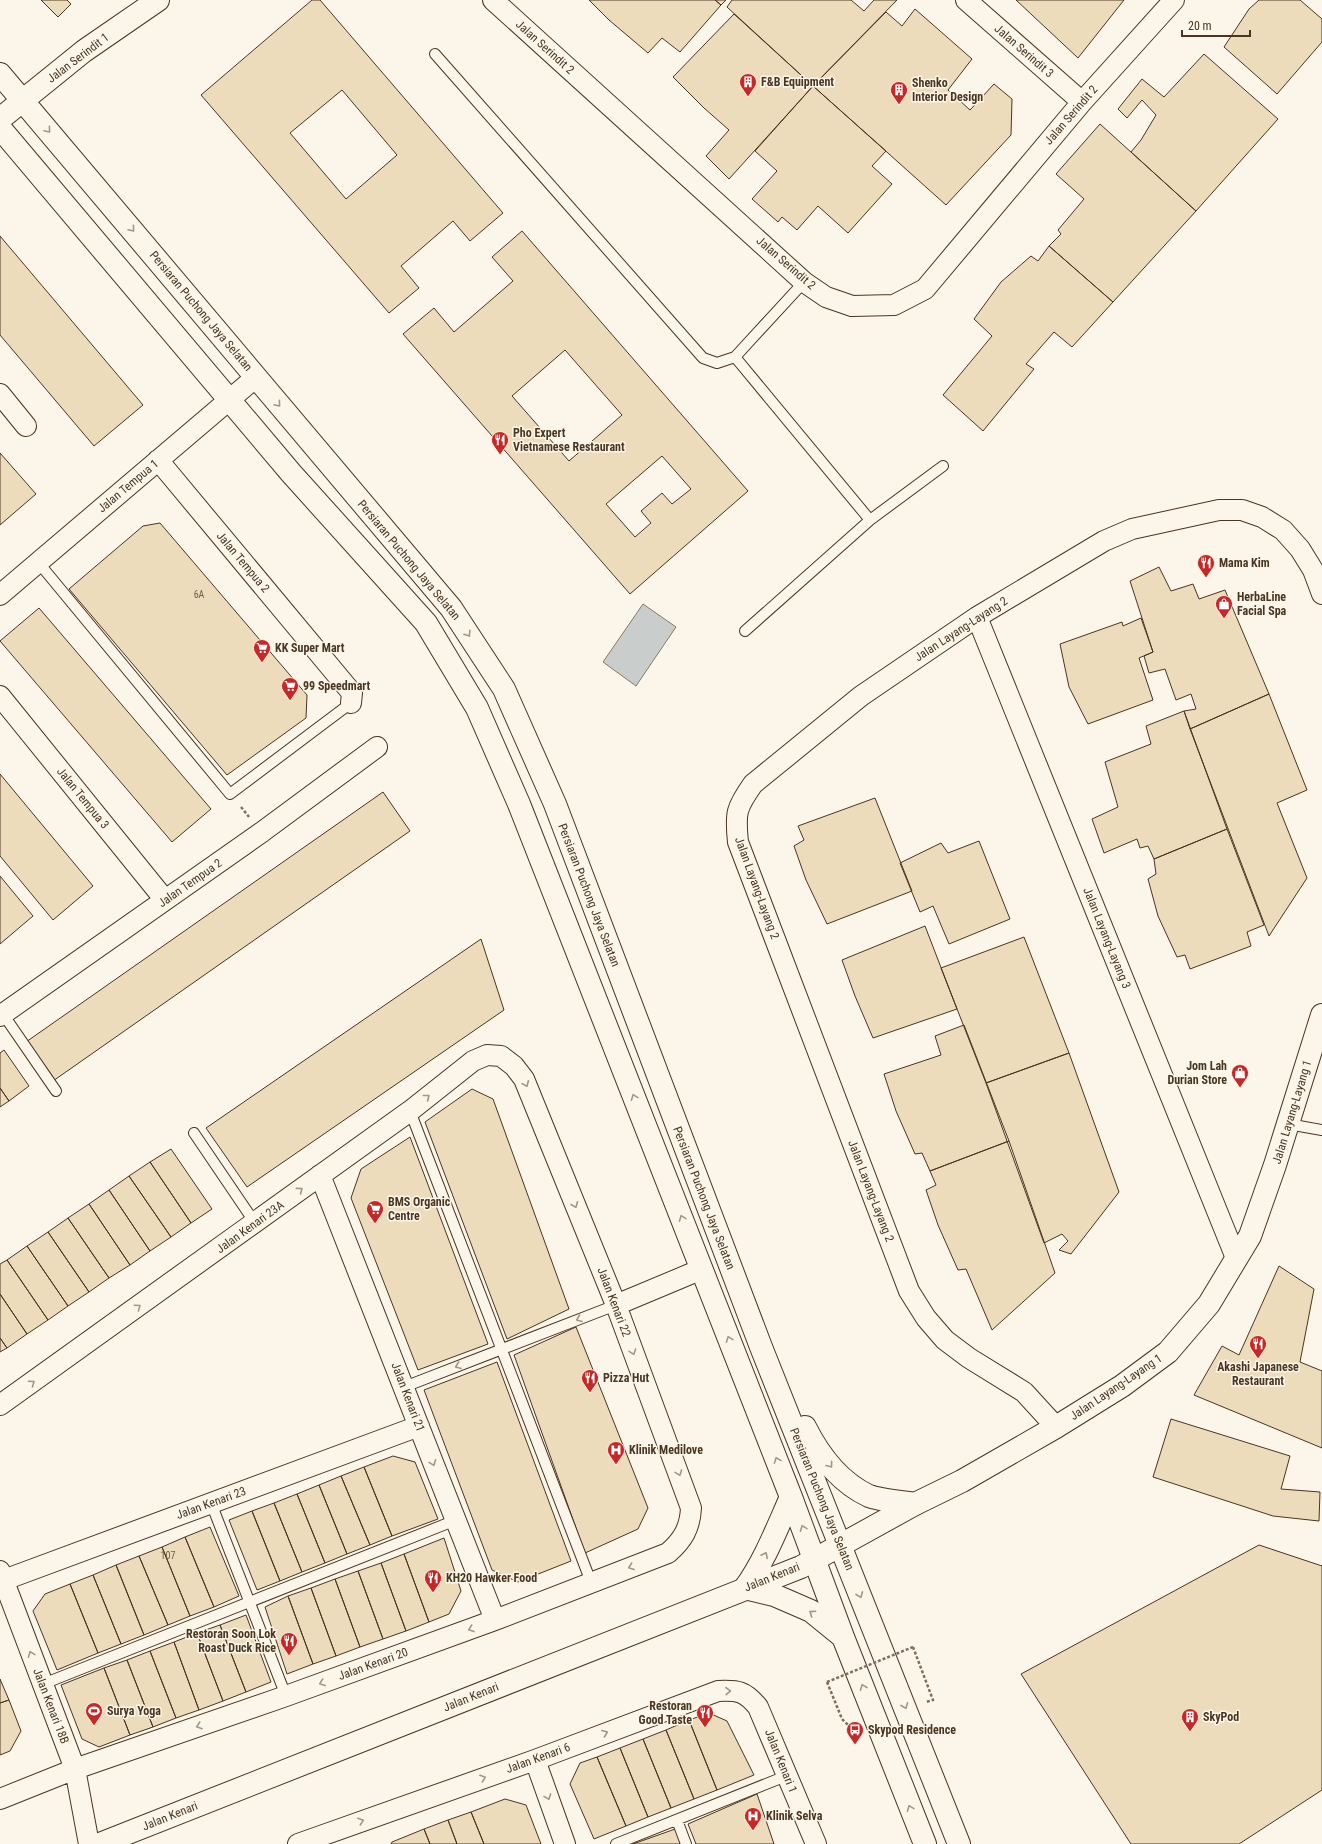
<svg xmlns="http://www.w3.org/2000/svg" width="1322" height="1844" font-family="'Roboto Condensed',sans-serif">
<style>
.water{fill:#c9cecd;stroke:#887966}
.building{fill:#ecdcbc;stroke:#4a3520;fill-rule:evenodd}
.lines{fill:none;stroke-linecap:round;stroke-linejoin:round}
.service-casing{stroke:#4a3520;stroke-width:12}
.minor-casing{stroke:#4a3520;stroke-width:22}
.tertiary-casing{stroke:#4a3520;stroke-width:24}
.secondary-casing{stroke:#4a3520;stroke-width:24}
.path{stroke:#7f6f5c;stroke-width:2.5;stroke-dasharray:3 2;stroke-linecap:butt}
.service{stroke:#fbf6e9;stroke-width:10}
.minor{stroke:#fbf6e9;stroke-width:20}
.tertiary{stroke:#fbf6e9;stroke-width:22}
.secondary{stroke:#fbf6e9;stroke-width:22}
.path-bridge{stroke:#7f6f5c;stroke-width:2.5;stroke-dasharray:3 2;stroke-linecap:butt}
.oneway{stroke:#a29684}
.labels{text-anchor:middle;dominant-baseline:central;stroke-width:3;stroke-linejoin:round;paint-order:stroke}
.number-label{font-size:10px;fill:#725f47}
.street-label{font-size:12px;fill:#4a3520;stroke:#fbf6e9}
.poi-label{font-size:12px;font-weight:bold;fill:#4a3520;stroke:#fbf6e9;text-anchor:start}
</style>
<rect width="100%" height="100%" fill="#fbf6e9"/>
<path class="water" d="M643,604L676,627L636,686L603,662Z"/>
<path class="building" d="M41,0H67L71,4L58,17Z
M312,0H320L503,213L470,241L453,221L401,266L419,288L389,313L201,95ZM342,90L397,155L346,199L290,133Z
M589,0H715L721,5L680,52L662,38L648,53L609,20Z
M715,0H726L721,5Z
M732,0H851L864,11L874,0H897L813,86L727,7Z
M1016,0H1124L1078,58Z
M1259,0H1300L1322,19V42L1277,94L1224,47L1249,9Z
M915,9L972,59L948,90L970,110L994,84L1012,99L1011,135L946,205L813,86L886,12L902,26Z
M734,14L813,86L729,179L706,156L729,130L704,108L673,77Z
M1204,54L1278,119L1196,211L1131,152L1141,140L1156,115L1142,100L1127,118L1118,109L1142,79L1164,97Z
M813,86L886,151L872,166L892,184L848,233L818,206L797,230L782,217L778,222L752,199L777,171L755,151Z
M1100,124L1196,211L1113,302L1049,246L1061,234L1058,230L1084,199L1056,174Z
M522,231L748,491L630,594L403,334L434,308L454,332L513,281L492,257ZM565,350L622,415L569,461L512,396ZM662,456L691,489L672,504L662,493L641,511L651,523L635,537L606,504Z
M0,236L143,405L94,446L0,335Z
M1049,246L1113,302L1072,347L1054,332L1026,364L1034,369L983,431L943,395L992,336L974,319L1001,282L1031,256L1038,261Z
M0,453L36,494L0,525Z
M160,523L307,695L306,718L227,775L69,589L143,526Z
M1159,567L1171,591L1193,584L1199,599L1225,590L1269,694L1190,729L1184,711L1196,709L1191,694L1176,700L1165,669L1149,673L1144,656L1153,652L1130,581Z
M39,608L211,809L172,842L0,641Z
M1141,618L1153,652L1139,658L1153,700L1088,724L1069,687L1060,644L1122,622L1123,626Z
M1269,694L1307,790L1277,803L1307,878L1269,936L1190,729Z
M1184,711L1227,829L1154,859L1148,846L1140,848L1137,839L1104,853L1092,819L1118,807L1105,762L1151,744L1146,726Z
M0,774L93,886L53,920L0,856Z
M383,792L410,831L53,1081L26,1042Z
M875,798L912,891L827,924L806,880L794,846L804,840L798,826Z
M1227,829L1264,925L1247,932L1251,946L1190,969L1185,955L1177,957L1158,916L1148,879L1156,874L1154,859Z
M979,841L1010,919L949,944L933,906L920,912L900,863L941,843L948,853Z
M0,876L33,916L0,944Z
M925,926L957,1009L873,1038L855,996L842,960Z
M1024,937L1069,1053L986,1083L941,968Z
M481,939L504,1010L247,1187L206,1128Z
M964,1025L1009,1141L930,1171L922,1153L915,1154L896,1111L884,1074L941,1055L935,1036Z
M4,1050L29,1086L9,1101L0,1088V1053Z
M1069,1053L1119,1192L1071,1254L1059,1250L1068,1241L1062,1234L1044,1243L986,1083Z
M0,1088L9,1101L0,1107Z
M472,1089L493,1099L569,1309L507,1339L425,1122Z
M410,1137L488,1344L418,1370L351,1198L361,1169Z
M1009,1141L1055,1273L992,1330L966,1269L958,1270L938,1225L926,1190L936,1185L930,1171Z
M171,1149L212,1209L191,1223L150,1162Z
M150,1162L191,1223L171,1237L129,1176Z
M129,1176L171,1237L150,1251L109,1190Z
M109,1190L150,1251L130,1265L89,1204Z
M89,1204L130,1265L109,1278L68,1218Z
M68,1218L109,1278L89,1292L48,1232Z
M48,1232L89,1292L68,1306L27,1246Z
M27,1246L68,1306L48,1320L7,1260Z
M7,1260L48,1320L27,1334L0,1294V1264Z
M1279,1266L1314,1289L1300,1362L1322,1371V1448L1194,1395L1222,1346L1239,1355Z
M0,1294L27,1334L7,1348L0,1338Z
M576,1327L648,1508L638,1529L585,1553L514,1355Z
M0,1338L7,1348L0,1352Z
M497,1362L571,1561L518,1582L492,1570L424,1390Z
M1171,1419L1290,1456L1281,1489L1320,1492L1319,1521L1273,1516L1153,1477Z
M393,1456L415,1462L438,1519L392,1536L364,1467Z
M364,1467L392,1536L370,1545L341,1476Z
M341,1476L370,1545L347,1554L319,1485Z
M319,1485L347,1554L325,1563L297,1494Z
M297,1494L325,1563L302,1572L274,1503Z
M274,1503L302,1572L280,1581L252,1511Z
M252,1511L280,1581L257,1590L229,1520Z
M210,1527L239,1596L214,1607L185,1537Z
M185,1537L214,1607L190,1616L162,1547Z
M444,1538L461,1591L449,1614L429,1622L404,1554Z
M1259,1545L1322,1566V1790L1239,1844H1131L1021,1674Z
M162,1547L190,1616L168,1625L139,1556Z
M404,1554L429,1622L406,1631L381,1563Z
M139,1556L168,1625L144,1635L116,1565Z
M381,1563L406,1631L383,1639L358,1571Z
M116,1565L144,1635L121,1644L93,1575Z
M358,1571L383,1639L360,1647L335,1579Z
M93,1575L121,1644L98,1653L70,1584Z
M335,1579L360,1647L336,1656L311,1588Z
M70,1584L98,1653L57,1670L33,1611L45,1594Z
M311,1588L336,1656L313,1664L288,1596Z
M288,1596L313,1664L287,1674L265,1607Z
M246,1615L271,1682L246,1692L220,1625Z
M220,1625L246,1692L223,1701L197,1633Z
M197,1633L223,1701L199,1710L174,1642Z
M174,1642L199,1710L176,1718L150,1651Z
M150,1651L176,1718L153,1727L127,1660Z
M127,1660L153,1727L130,1735L104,1668Z
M104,1668L130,1735L99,1747L82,1739L61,1685Z
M0,1679L9,1700L0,1703Z
M9,1700L21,1731L10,1751L0,1755V1703Z
M709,1713L727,1721L754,1775L717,1790L689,1720Z
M689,1720L717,1790L694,1799L666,1730Z
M666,1730L694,1799L671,1808L643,1739Z
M643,1739L671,1808L648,1817L620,1748Z
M620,1748L648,1817L626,1826L597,1757Z
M597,1757L626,1826L594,1839L570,1784L580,1763Z
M757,1794L774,1844H696L688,1824Z
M505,1799L526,1805L541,1844H484L471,1812Z
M471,1812L484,1844H457L448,1820Z
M448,1820L457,1844H430L424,1829Z
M678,1828L683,1844H633Z
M424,1829L430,1844H391L392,1842Z"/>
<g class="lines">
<defs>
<path id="service" d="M435,54L703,358L717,363L735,357L804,282
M735,357L870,520L745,631
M870,520L943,466
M38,562L230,794L351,703
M3,1014L56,1091
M410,1111L591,1582
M1288,1124L1322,1130
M194,1133L255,1223
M404,1387L616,1305
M211,1503L286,1696
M43,1684L456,1520
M677,1820L686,1844
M616,1844L786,1776"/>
<path id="minor" d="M493,0L804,282L826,297L852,306L894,305L925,289L1082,102L1174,0
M966,0L1082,102
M0,394L26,426
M158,460L352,693L351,703
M0,595L256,377
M977,617L1236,1258
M0,696L165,900
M0,1016L262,832L377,747
M320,1175L495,1620
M616,1305L702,1269
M0,1405L410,1111L473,1061L487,1055L501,1056L514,1066L524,1079L616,1305L691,1508C690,1528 683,1540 668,1553L495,1620L286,1696L75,1769L0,1799
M1056,1427L1024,1392L969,1358L945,1340L926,1318L909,1291L738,842C735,813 736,808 753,784L861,696L977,617L1104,541L1132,529L1219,510H1242L1262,517L1283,530L1300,549L1313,570L1322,594
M0,1571L75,1769L89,1844
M4,1580L419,1426
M535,1760L565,1844
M298,1844L535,1760L718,1691C738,1690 745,1691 758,1707L816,1844"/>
<path id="tertiary" d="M0,119L84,51L158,0
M100,1844L801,1567L915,1504L962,1481L1056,1427L1122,1386L1168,1352L1209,1304L1250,1236L1275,1165L1322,1015"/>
<path id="secondary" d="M0,74L451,608L504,689L555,804L761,1347L959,1844
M0,128L291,473L426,623L477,708L519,804L791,1497L843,1637L925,1844
M805,1427C819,1455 839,1482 869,1496C879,1500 903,1502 915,1504
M791,1497C777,1528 765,1560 745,1588L774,1595L811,1611L843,1637"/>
</defs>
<use href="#service" class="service-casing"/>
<use href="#minor" class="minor-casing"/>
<use href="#tertiary" class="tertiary-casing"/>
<use href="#secondary" class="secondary-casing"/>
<path class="path" d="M241,807L249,817
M913,1647L933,1700L926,1702
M827,1682L842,1719L851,1728"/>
<use href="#service" class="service"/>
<use href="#minor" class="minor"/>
<use href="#tertiary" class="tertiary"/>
<use href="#secondary" class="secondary"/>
<path class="path-bridge" d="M827,1682L913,1647"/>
</g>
<defs><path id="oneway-chevron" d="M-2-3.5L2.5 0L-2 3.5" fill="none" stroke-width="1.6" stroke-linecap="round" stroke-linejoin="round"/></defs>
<g class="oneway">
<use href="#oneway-chevron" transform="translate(48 130) rotate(50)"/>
<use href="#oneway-chevron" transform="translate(132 229) rotate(50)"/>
<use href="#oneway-chevron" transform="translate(278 404) rotate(50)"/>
<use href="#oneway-chevron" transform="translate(468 634) rotate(57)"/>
<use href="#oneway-chevron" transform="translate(526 1084) rotate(66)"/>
<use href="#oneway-chevron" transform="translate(427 1097) rotate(-38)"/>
<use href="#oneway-chevron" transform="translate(634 1097) rotate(-111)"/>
<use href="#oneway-chevron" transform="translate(300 1190) rotate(-37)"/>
<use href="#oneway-chevron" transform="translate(575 1205) rotate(68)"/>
<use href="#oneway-chevron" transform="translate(682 1218) rotate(-111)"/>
<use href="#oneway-chevron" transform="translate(138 1307) rotate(-35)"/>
<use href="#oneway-chevron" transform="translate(579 1319) rotate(159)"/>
<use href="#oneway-chevron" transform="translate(729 1339) rotate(-111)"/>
<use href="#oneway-chevron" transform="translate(633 1352) rotate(70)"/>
<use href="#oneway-chevron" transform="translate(458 1366) rotate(159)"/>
<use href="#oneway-chevron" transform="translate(32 1383) rotate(-35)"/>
<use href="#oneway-chevron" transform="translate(777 1460) rotate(-111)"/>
<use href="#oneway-chevron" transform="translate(433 1463) rotate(69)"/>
<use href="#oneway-chevron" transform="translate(830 1465) rotate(53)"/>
<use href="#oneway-chevron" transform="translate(679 1473) rotate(70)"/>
<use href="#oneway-chevron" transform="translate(803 1528) rotate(-111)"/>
<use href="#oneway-chevron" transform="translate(765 1555) rotate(-63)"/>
<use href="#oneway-chevron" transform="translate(631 1567) rotate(160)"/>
<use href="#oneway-chevron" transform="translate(860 1595) rotate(68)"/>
<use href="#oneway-chevron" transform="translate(812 1613) rotate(-146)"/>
<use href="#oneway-chevron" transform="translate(471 1629) rotate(160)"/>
<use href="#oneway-chevron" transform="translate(31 1654) rotate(-111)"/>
<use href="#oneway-chevron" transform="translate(322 1683) rotate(160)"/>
<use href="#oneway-chevron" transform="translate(863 1687) rotate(-112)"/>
<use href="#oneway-chevron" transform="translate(728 1691) rotate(-3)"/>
<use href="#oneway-chevron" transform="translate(905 1706) rotate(68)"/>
<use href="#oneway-chevron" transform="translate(199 1726) rotate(161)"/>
<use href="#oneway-chevron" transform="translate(605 1733) rotate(-21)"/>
<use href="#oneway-chevron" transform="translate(483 1778) rotate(-19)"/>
<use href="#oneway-chevron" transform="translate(548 1797) rotate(70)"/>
<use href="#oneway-chevron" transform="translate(910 1808) rotate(-111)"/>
<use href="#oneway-chevron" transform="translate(361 1821) rotate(-19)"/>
</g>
<defs>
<symbol id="building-pin" viewBox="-11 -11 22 30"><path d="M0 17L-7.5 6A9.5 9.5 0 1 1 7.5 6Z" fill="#c62828" stroke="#fbf6e9"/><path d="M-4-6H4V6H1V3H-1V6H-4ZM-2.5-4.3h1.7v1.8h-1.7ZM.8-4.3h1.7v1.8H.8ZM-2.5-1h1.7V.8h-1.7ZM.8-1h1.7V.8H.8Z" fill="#fff"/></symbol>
<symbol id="restaurant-pin" viewBox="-11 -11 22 30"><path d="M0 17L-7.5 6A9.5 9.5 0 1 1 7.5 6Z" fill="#c62828" stroke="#fbf6e9"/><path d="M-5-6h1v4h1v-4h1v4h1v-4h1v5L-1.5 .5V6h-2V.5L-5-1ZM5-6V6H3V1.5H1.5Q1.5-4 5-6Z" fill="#fff"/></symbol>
<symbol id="shop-pin" viewBox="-11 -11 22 30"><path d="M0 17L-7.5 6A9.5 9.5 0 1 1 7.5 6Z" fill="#c62828" stroke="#fbf6e9"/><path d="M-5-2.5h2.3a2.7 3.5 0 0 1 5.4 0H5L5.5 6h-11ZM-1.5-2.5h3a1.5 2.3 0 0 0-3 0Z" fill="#fff"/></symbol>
<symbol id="supermarket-pin" viewBox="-11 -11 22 30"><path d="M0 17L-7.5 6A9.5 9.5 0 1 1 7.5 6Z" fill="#c62828" stroke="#fbf6e9"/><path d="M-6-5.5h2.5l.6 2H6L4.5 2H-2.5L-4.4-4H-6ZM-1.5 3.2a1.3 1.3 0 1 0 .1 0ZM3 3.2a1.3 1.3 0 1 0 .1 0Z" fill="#fff"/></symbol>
<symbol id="hospital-pin" viewBox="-11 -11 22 30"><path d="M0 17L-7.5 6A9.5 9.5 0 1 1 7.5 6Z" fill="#c62828" stroke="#fbf6e9"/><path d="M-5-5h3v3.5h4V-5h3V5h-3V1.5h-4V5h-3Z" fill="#fff"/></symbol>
<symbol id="stadium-pin" viewBox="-11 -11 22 30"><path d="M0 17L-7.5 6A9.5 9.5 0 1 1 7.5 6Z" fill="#c62828" stroke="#fbf6e9"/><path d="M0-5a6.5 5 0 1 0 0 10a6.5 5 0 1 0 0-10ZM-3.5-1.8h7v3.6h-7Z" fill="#fff"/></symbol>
<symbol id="bus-pin" viewBox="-11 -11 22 30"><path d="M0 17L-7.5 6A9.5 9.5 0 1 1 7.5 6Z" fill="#c62828" stroke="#fbf6e9"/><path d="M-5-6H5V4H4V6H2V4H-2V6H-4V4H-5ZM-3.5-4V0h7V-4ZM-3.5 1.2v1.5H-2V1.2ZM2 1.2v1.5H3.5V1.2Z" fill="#fff"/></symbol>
</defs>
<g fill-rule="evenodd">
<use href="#building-pin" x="738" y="72" width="20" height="27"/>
<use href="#building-pin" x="889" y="80" width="20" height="27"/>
<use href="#restaurant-pin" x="490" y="430" width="20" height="27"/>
<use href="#restaurant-pin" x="1196" y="553" width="20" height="27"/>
<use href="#shop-pin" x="1214" y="594" width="20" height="27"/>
<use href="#supermarket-pin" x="252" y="638" width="20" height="27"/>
<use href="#supermarket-pin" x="280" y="676" width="20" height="27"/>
<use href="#shop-pin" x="1230" y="1063" width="20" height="27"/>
<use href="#supermarket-pin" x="365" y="1199" width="20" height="27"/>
<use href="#restaurant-pin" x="1248" y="1334" width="20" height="27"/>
<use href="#restaurant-pin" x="580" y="1368" width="20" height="27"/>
<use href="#hospital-pin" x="606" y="1440" width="20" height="27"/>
<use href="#restaurant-pin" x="423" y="1568" width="20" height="27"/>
<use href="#restaurant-pin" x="279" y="1631" width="20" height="27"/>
<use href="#stadium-pin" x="84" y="1701" width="20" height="27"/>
<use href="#restaurant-pin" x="695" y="1703" width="20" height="27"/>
<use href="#building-pin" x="1180" y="1707" width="20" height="27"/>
<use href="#bus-pin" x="845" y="1720" width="20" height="27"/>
<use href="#hospital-pin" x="743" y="1806" width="20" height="27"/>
</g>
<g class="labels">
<g class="number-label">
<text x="199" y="594">6A</text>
<text x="168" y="1555">107</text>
</g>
<g class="street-label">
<text transform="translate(545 47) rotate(42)">Jalan Serindit 2</text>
<text transform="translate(1024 51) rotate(41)">Jalan Serindit 3</text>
<text transform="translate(78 58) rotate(-37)">Jalan Serindit 1</text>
<text transform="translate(1071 115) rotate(-49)">Jalan Serindit 2</text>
<text transform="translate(786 263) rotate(41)">Jalan Serindit 2</text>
<text transform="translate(201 311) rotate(50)">Persiaran Puchong Jaya Selatan</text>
<text transform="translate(128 486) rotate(-40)">Jalan Tempua 1</text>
<text transform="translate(409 560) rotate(50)">Persiaran Puchong Jaya Selatan</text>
<text transform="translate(243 562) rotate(50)">Jalan Tempua 2</text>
<text transform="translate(961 629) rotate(-33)">Jalan Layang-Layang 2</text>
<text transform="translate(83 798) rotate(51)">Jalan Tempua 3</text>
<text transform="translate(190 883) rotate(-35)">Jalan Tempua 2</text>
<text transform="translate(757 888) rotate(70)">Jalan Layang-Layang 2</text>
<text transform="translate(589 895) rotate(69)">Persiaran Puchong Jaya Selatan</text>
<text transform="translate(1107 938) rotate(68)">Jalan Layang-Layang 3</text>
<text transform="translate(1292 1112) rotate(-73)">Jalan Layang-Layang 1</text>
<text transform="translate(871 1191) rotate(69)">Jalan Layang-Layang 2</text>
<text transform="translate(704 1198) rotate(69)">Persiaran Puchong Jaya Selatan</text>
<text transform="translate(250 1227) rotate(-36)">Jalan Kenari 23A</text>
<text transform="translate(614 1302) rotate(69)">Jalan Kenari 22</text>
<text transform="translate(1116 1387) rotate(-34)">Jalan Layang-Layang 1</text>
<text transform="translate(408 1397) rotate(69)">Jalan Kenari 21</text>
<text transform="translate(822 1499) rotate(68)">Persiaran Puchong Jaya Selatan</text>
<text transform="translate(211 1503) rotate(-20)">Jalan Kenari 23</text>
<text transform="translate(772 1577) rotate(-22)">Jalan Kenari</text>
<text transform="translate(373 1664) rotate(-20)">Jalan Kenari 20</text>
<text transform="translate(471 1697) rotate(-22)">Jalan Kenari</text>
<text transform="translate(51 1706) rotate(69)">Jalan Kenari 18B</text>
<text transform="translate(538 1758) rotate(-20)">Jalan Kenari 6</text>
<text transform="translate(781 1761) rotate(68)">Jalan Kenari 1</text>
<text transform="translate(170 1816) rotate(-22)">Jalan Kenari</text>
</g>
<g class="poi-label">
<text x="761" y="82">F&amp;B Equipment</text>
<text x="912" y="83">Shenko<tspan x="912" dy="14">Interior Design</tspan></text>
<text x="513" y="433">Pho Expert<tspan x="513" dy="14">Vietnamese Restaurant</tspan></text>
<text x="1219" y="563">Mama Kim</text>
<text x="1237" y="597">HerbaLine<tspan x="1237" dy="14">Facial Spa</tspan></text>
<text x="275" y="648">KK Super Mart</text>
<text x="303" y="686">99 Speedmart</text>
<text x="1227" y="1066" text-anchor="end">Jom Lah<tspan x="1227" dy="14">Durian Store</tspan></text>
<text x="388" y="1202">BMS Organic<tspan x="388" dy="14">Centre</tspan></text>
<text x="1258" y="1367" text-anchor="middle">Akashi Japanese<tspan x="1258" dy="14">Restaurant</tspan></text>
<text x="603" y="1378">Pizza Hut</text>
<text x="629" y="1450">Klinik Medilove</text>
<text x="446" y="1578">KH20 Hawker Food</text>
<text x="276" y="1634" text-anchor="end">Restoran Soon Lok<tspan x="276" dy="14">Roast Duck Rice</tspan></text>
<text x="692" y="1706" text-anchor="end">Restoran<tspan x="692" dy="14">Good Taste</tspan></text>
<text x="107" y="1711">Surya Yoga</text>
<text x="1203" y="1717">SkyPod</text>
<text x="868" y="1730">Skypod Residence</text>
<text x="766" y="1816">Klinik Selva</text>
</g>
</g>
<path d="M1182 30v6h68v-6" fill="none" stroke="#4a3520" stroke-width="2"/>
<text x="1188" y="30" font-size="12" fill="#4a3520" stroke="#fbf6e9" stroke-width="3" paint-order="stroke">20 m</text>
</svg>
